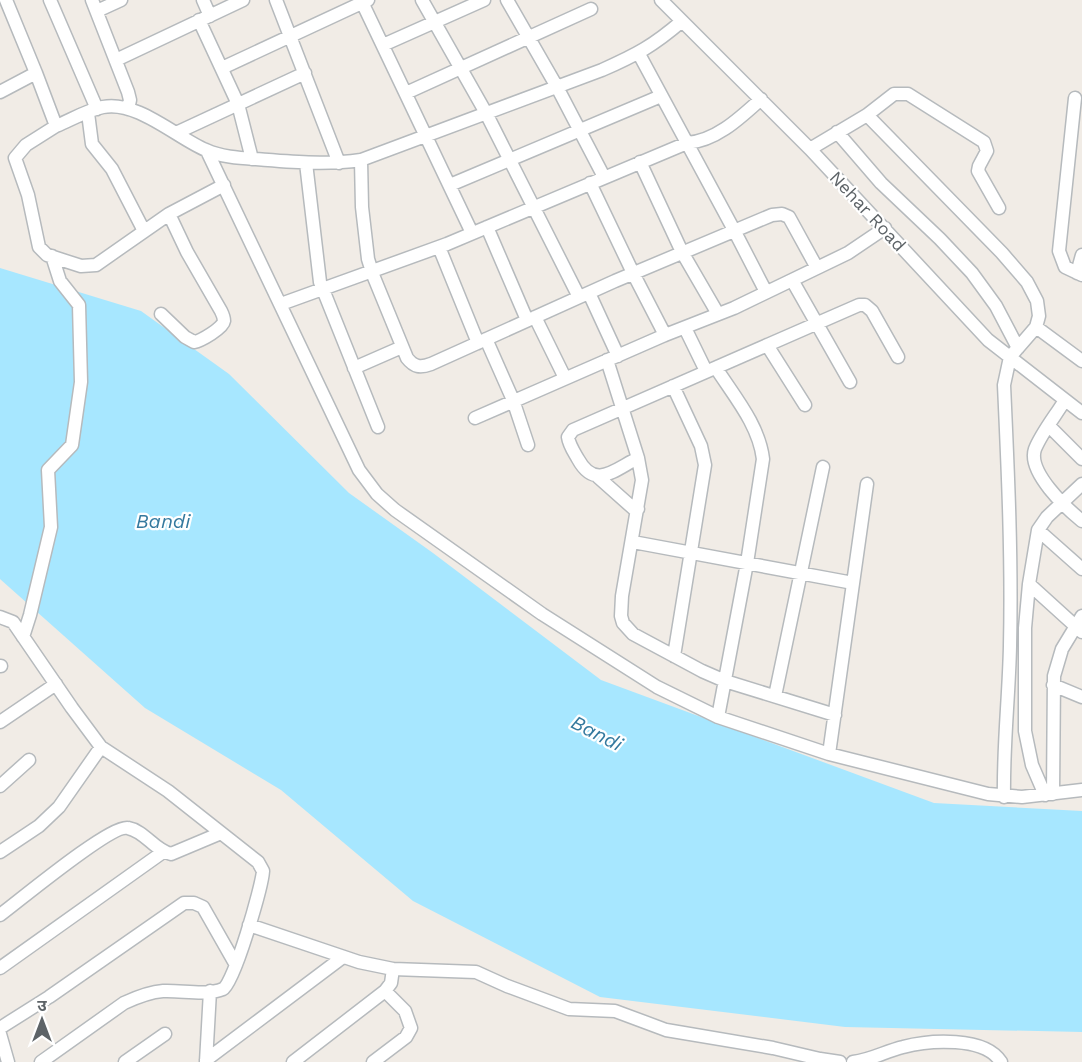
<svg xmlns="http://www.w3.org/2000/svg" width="1082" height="1062" font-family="'Work Sans','Noto Sans Devanagari',sans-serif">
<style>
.water{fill:#a7e7ff}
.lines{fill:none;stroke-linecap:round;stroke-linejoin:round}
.minor-casing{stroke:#b6babd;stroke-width:15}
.minor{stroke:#fff;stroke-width:12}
.labels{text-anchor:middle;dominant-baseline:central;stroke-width:4.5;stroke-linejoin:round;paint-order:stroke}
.street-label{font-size:18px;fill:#5d6367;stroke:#fff}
.water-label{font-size:20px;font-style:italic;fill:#34799e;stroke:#fff}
</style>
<rect width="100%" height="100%" fill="#f1ece6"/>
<path class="water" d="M0,268L141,311L229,374L349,493L433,553L601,680L934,803L1082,811V1032L845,1027L600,997L413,901L281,790L145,708L0,579Z"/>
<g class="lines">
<defs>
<path id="minor" d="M6,0L36,73
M50,0L97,109
M92,0L128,92L130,100L128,109
M203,0L210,16
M276,0L339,163
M361,0L472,233
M422,0L486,113L579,297
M507,0L557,87L604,177
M661,0L810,149L988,340L1082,413
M97,11L121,0
M199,20L238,104L252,159
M383,45L484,0
M639,54L734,230L766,292
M116,60L243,0
M222,68L368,0
M0,92L36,73L56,126C71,120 87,110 103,107C137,100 177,138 206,150C221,157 240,158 256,159C291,162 326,165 361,160L602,70C636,55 653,46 682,21
M406,93L591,9
M1075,98L1059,251L1065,267L1082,275
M88,113L92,144L112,169L144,231
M867,115L1002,253L1027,282L1037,301L1039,316L1036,327L1010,357L1004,385C1008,472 1012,559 1010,646C1009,696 1003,746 1004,797
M56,126L26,145L15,158L28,195L39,247L47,255L81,266L96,265L169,214L224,185
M837,132L881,183L940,239L972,273L996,306L1018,348
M176,133L305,73
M810,149L867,115L894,94H908L984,142L987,151L979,166L978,171L999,208
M207,151L359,470L377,494L395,510L542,614L657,687L718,717L829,754L988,794L1022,797L1082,790
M361,160L362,207L368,259L373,275L407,358C414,367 420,368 431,364L615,281L772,215L782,214L789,217L817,268
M640,162L682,252L718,314
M306,163L320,282L378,427
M590,183L633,273L665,335
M450,185L661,96
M487,227L527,320
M439,247L478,343
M1077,273L1082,255
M792,280L850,382
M589,293L618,356
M281,304L447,244L687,143C716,141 740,118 761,99
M161,314L185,337L194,342C201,341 223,328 224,321C224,318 222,313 221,311L187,252L169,214
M535,317L565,378
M1036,327L1082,361
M685,328L706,371
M486,339L513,400L528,445
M767,345L805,405
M607,360L638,458L642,480L622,596L621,616L623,623L633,634L702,671L725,681L835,715
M354,368L402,347
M716,368C734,396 759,425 763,459L747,563L718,717
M673,386L701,446L705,465L674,656
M1065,400C1056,415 1042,432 1035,449C1027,472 1066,508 1082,521
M475,418L665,335L734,308L848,253L885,228
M1049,426L1082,459
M638,458C614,470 595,490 578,459C574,452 569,445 568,437L573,430L859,305H865L872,311L898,357
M598,477L634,509H638
M1038,530L1082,569
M633,542L853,583
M1029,584L1082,632
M0,617L13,622L72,708L101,747L168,791L258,862L263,871C262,886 234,984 223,989C206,996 182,990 163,991C149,992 137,997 124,1003L41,1062
M23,637L30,615L51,527L48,470L72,445L81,382L79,305L60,281L52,256
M0,666H1
M1053,685L1082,697
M775,696L823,467
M0,722L56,684
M829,754L867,484
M0,786L29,760
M1053,794L1054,676L1062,649L1082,616
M1045,795L1032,765L1025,731V628L1029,584L1038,530L1047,517L1082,484
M0,852L39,826L59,807L101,747
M0,915C19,901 111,824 128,828C145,831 154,850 171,854L221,833
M249,925L359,962L393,969L476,972L507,986L569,1009L615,1011L666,1030L773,1048L820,1059L840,1062
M0,968L163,852
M0,1028L49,997L184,903H194L203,907L236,965
M0,1034L8,1062
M206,1060L343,957
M125,1062L165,1034
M206,1062L210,991
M293,1062L385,991L391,983L393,969
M373,1062L406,1037L411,1028L405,1011L385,991
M853,1062C871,1060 886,1051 903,1047C929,1040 985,1036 1001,1062"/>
</defs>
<use href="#minor" class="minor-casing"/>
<use href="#minor" class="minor"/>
</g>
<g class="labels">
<g class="street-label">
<text transform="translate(868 211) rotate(47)">Nehar Road</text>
</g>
<g class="water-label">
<text x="163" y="521">Bandi</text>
<text transform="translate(597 733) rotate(27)">Bandi</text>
</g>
</g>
<g transform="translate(42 1020)" stroke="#ffffff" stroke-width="4.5" paint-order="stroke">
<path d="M0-4.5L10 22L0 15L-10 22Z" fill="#5d6367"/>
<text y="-9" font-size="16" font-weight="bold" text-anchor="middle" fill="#5d6367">उ</text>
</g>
</svg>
